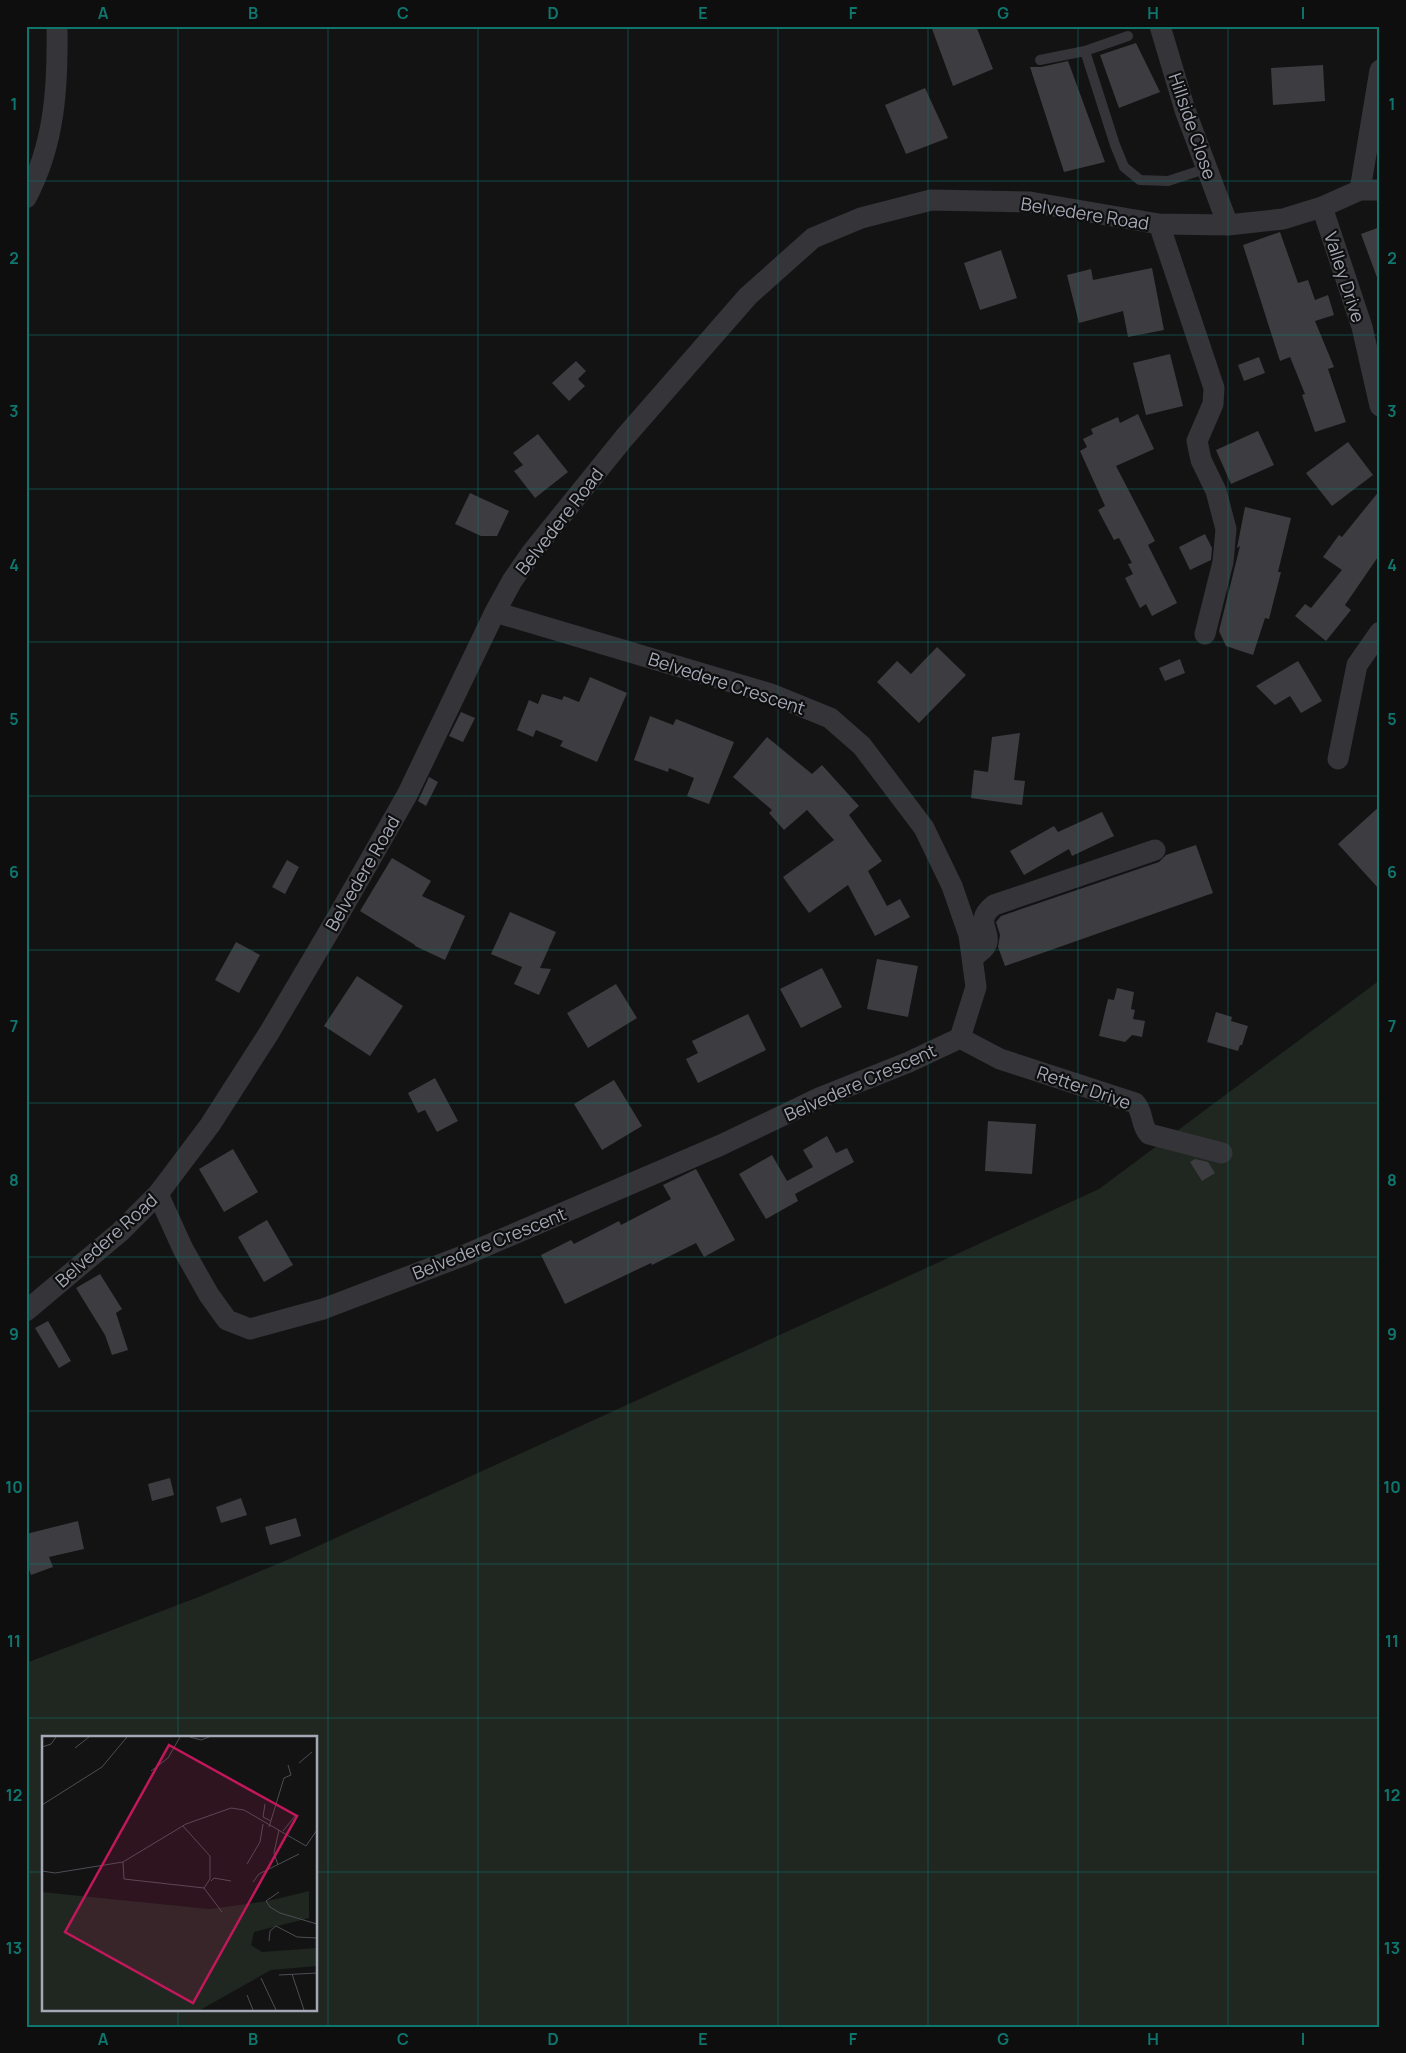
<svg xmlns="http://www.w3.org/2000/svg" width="1406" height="2053" font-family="Manrope,sans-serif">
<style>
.green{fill:#1f2720;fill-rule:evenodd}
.building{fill:#3d3d41}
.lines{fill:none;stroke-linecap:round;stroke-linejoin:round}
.lane{stroke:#343439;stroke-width:10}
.street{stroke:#343439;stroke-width:21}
.grid{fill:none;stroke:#0f766e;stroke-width:1;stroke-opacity:0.55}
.labels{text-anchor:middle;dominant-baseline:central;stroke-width:4.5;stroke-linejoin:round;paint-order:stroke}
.street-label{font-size:18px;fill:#a4a7b5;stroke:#0e0e0f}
.inset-road{fill:none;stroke:#4d4e54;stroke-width:1}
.view{fill:#c2185b;fill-opacity:0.15;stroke:#c2185b;stroke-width:2.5}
.inset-edge{fill:none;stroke:#a4a7b5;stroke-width:2.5}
.neatline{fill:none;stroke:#0f766e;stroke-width:2}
.grid-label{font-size:16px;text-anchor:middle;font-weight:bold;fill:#0f766e}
</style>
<rect width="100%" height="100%" fill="#131314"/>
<path class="green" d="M1380,980V2027H26V1663L201,1596L294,1557L1099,1189ZM44,1737H316V2009H44Z"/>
<path class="building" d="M931,26H976L993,69L953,86Z
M1136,43L1160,92L1119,108L1100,55Z
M1068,61L1105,162L1064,172L1030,67H1041Z
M1323,65L1325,101L1273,105L1271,68Z
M925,88L948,138L906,154L885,105Z
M1380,227V280H1378L1361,234Z
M1280,232L1298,283L1308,280L1315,300L1328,295L1334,315L1315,321L1334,367L1328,369L1346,422L1315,432L1302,395L1305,394L1290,357L1280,361L1243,245Z
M1001,250L1017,298L980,310L964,263Z
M1152,268L1164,330L1128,337L1123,311L1079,323L1067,275L1091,269L1093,280Z
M1170,354L1183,406L1146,415L1133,363Z
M1259,357L1265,373L1244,381L1238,365Z
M576,361L586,371L578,379L585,386L569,401L552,383Z
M1138,414L1154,449L1116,466L1155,541L1148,545L1177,603L1152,616L1146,604L1140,608L1125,578L1133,574L1128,564L1132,563L1119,538L1114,540L1098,510L1105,506L1080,451L1087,447L1083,439L1093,434L1091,429L1118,417L1120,423Z
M1258,431L1274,465L1231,484L1216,450Z
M538,434L568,472L535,498L514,471L523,465L513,453Z
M1348,442L1373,475L1332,506L1306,473Z
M1380,490V554L1345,605L1351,610L1326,641L1295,616L1305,604L1311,608L1342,570L1323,557L1339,535L1342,537Z
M470,493L509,511L497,536H481L455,524Z
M1245,507L1291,518L1278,572H1281L1269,619L1265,618L1253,655L1226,646L1219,631L1240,546L1237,548Z
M1205,534L1212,548L1211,560L1190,570L1179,547Z
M937,647L966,675L919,723L877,682L897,661L911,674Z
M1180,659L1185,673L1165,681L1159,668Z
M1298,661L1322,701L1301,713L1290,696L1275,705L1256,686Z
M590,677L627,693L597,762L560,746L563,741L536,730L533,737L517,730L529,700L538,704L542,694L562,700L564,696L579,702Z
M461,712L475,718L463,742L449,736Z
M650,716L673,725L676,719L734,742L709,804L687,796L694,778L669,768L668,772L634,760Z
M1020,733L1014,780L1025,781L1022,805L971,798L974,770L988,772L992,737Z
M767,737L812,774L822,765L859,806L849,815L882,861L868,871L887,906L900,899L910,917L875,936L848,885L809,913L783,877L834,840L807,810L784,830L769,813L772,810L733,777Z
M429,777L438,782L426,806L418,801Z
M1380,806V890L1338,844Z
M1102,812L1114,836L1072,856L1069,849L1024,875L1010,851L1054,826L1058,832Z
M1196,845L1213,893L1005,966L998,947L1000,935L996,922L1001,916L1159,862L1166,855Z
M392,858L431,881L422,896L465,916L445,960L415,946V945L360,911Z
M287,860L299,867L285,894L272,887Z
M510,912L556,932L540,968L551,969L539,995L514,984L522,967L491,954Z
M236,942L260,955L239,993L215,980Z
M877,959L918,966L908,1017L867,1009Z
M822,968L842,1007L801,1028L780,989Z
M357,976L403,1006L370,1056L324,1026Z
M616,984L637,1018L588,1048L567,1013Z
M1117,988L1134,992L1131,1009L1135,1010L1133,1019L1145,1021L1142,1037L1132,1035L1125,1042L1099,1036L1108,999L1114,1000Z
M1216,1012L1232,1017L1231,1021L1248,1026L1242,1045H1240L1238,1051L1207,1042Z
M748,1014L766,1050L698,1083L686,1059L698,1053L692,1041Z
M435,1078L458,1121L437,1132L425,1110L418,1113L408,1093Z
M614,1080L642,1126L602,1150L574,1104Z
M988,1121L1036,1124L1032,1174L985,1171Z
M827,1136L836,1153L847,1148L854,1162L795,1194L798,1201L766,1219L739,1174L772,1155L787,1181L813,1167L803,1150Z
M233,1149L258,1192L224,1212L199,1169Z
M1195,1159L1208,1162L1215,1173L1202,1181L1190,1162Z
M696,1169L735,1240L704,1257L696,1243L652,1265L651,1263L565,1304L541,1255L571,1240L574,1244L619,1221L621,1225L671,1199L663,1185Z
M267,1220L293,1265L264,1282L238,1237Z
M100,1274L122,1309L116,1313L128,1350L112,1355L105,1335L76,1288Z
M48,1321L71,1361L59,1368L35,1328Z
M170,1478L174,1495L152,1501L148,1484Z
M241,1498L247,1515L221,1523L216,1507Z
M296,1518L301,1536L270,1545L265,1527Z
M78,1521L84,1549L49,1557L53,1567L31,1575L26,1561V1534Z"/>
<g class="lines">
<path class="lane" d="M1085,51L1115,145L1124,167L1140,180L1168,181L1208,168
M1040,60L1085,51L1128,36"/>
<path class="street" d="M1160,26L1185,110L1228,225
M1360,190L1380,70
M26,198C55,144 58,86 57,26
M1322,207L1362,327L1380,406
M1159,224L1214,388L1213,404L1197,441L1201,460L1216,491L1226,529L1223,562L1205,634
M1338,759L1357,665L1380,632
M972,957C1008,937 966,927 994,905L1155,850
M960,1038L1000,1059L1135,1103C1144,1112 1140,1125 1149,1134L1222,1153
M158,1194L183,1249L209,1295L227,1320L250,1329L323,1309L465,1255L721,1145L819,1098L909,1062L960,1038L976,987L969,935L952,886L924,828L862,746L830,718L771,694L495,612
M26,1311L120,1232L158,1194L210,1125L269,1033L334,923L407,795L495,612L512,581L532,552L624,438L748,296L813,238L861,218L931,200L1030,202L1159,224L1228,225L1283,219L1322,207L1360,190H1380"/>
</g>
<path class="grid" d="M178,26V1737M328,26V2027M478,26V2027M628,26V2027M778,26V2027M928,26V2027M1078,26V2027M1228,26V2027M26,181H1380M26,335H1380M26,489H1380M26,642H1380M26,796H1380M26,950H1380M26,1103H1380M26,1257H1380M26,1411H1380M26,1564H1380M26,1718H1380M26,1872H44M316,1872H1380M178,2009V2027"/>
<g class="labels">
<g class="street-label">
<text transform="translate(1193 126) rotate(71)">Hillside Close</text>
<text transform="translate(1085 213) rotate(9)">Belvedere Road</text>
<text transform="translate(1345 277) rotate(72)">Valley Drive</text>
<text transform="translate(559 521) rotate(-52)">Belvedere Road</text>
<text transform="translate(727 683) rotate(18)">Belvedere Crescent</text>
<text transform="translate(362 873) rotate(-60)">Belvedere Road</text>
<text transform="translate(860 1082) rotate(-24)">Belvedere Crescent</text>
<text transform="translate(1084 1087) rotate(19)">Retter Drive</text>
<text transform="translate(106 1240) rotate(-42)">Belvedere Road</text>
<text transform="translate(489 1243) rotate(-22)">Belvedere Crescent</text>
</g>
</g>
<g transform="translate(42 1736)">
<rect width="275" height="275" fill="#131314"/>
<path d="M267,155V182L212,196L209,209L220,216L275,212V230L229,234L158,274H0V156L167,173L226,165Z" fill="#1f2720"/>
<path class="inset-road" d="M148,1L159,4L167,1M0,11L9,8L14,1M33,12L47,1M257,27L270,16M109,35L126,22L138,1M223,68L221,81L229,85M0,69L60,31L85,1M141,90L168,120V143L162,152M227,91L242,42L249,39L246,29M241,95L253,80M81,126L82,143L162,152M205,128L218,106L221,88M236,129L232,117L237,94M0,135L13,137L81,126L144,88L189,72L202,74L264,110L275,94M169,145L172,142L189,145M211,146L217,138L257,118M162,152L180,176M237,156L224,165L228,171L238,177L275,188M227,205L228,195L234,190L255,201L275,202M250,238L262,274M237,239L275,237M219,242L234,274M205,259L211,274"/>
<path class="view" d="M127,9L255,80L151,267L23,196Z"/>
<rect width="275" height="275" class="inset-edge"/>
</g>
<rect width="1406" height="2053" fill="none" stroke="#0e0e0f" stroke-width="55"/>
<rect x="28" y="28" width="1350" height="1998" class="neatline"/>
<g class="grid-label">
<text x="103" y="19">A</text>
<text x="253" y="19">B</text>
<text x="403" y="19">C</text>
<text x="553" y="19">D</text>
<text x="703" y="19">E</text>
<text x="853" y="19">F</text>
<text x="1003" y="19">G</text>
<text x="1153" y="19">H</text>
<text x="1303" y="19">I</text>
<text x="14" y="110">1</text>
<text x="1392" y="110">1</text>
<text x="14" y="264">2</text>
<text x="1392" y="264">2</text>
<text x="14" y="417">3</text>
<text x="1392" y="417">3</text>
<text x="14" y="571">4</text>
<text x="1392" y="571">4</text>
<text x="14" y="725">5</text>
<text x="1392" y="725">5</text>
<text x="14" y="878">6</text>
<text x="1392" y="878">6</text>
<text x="14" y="1032">7</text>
<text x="1392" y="1032">7</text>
<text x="14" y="1186">8</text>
<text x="1392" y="1186">8</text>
<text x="14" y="1340">9</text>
<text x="1392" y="1340">9</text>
<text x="14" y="1493">10</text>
<text x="1392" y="1493">10</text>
<text x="14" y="1647">11</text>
<text x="1392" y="1647">11</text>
<text x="14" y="1801">12</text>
<text x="1392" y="1801">12</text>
<text x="14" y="1954">13</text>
<text x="1392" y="1954">13</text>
<text x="103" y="2045">A</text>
<text x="253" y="2045">B</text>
<text x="403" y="2045">C</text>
<text x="553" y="2045">D</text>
<text x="703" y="2045">E</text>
<text x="853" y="2045">F</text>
<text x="1003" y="2045">G</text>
<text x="1153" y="2045">H</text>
<text x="1303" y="2045">I</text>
</g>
</svg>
